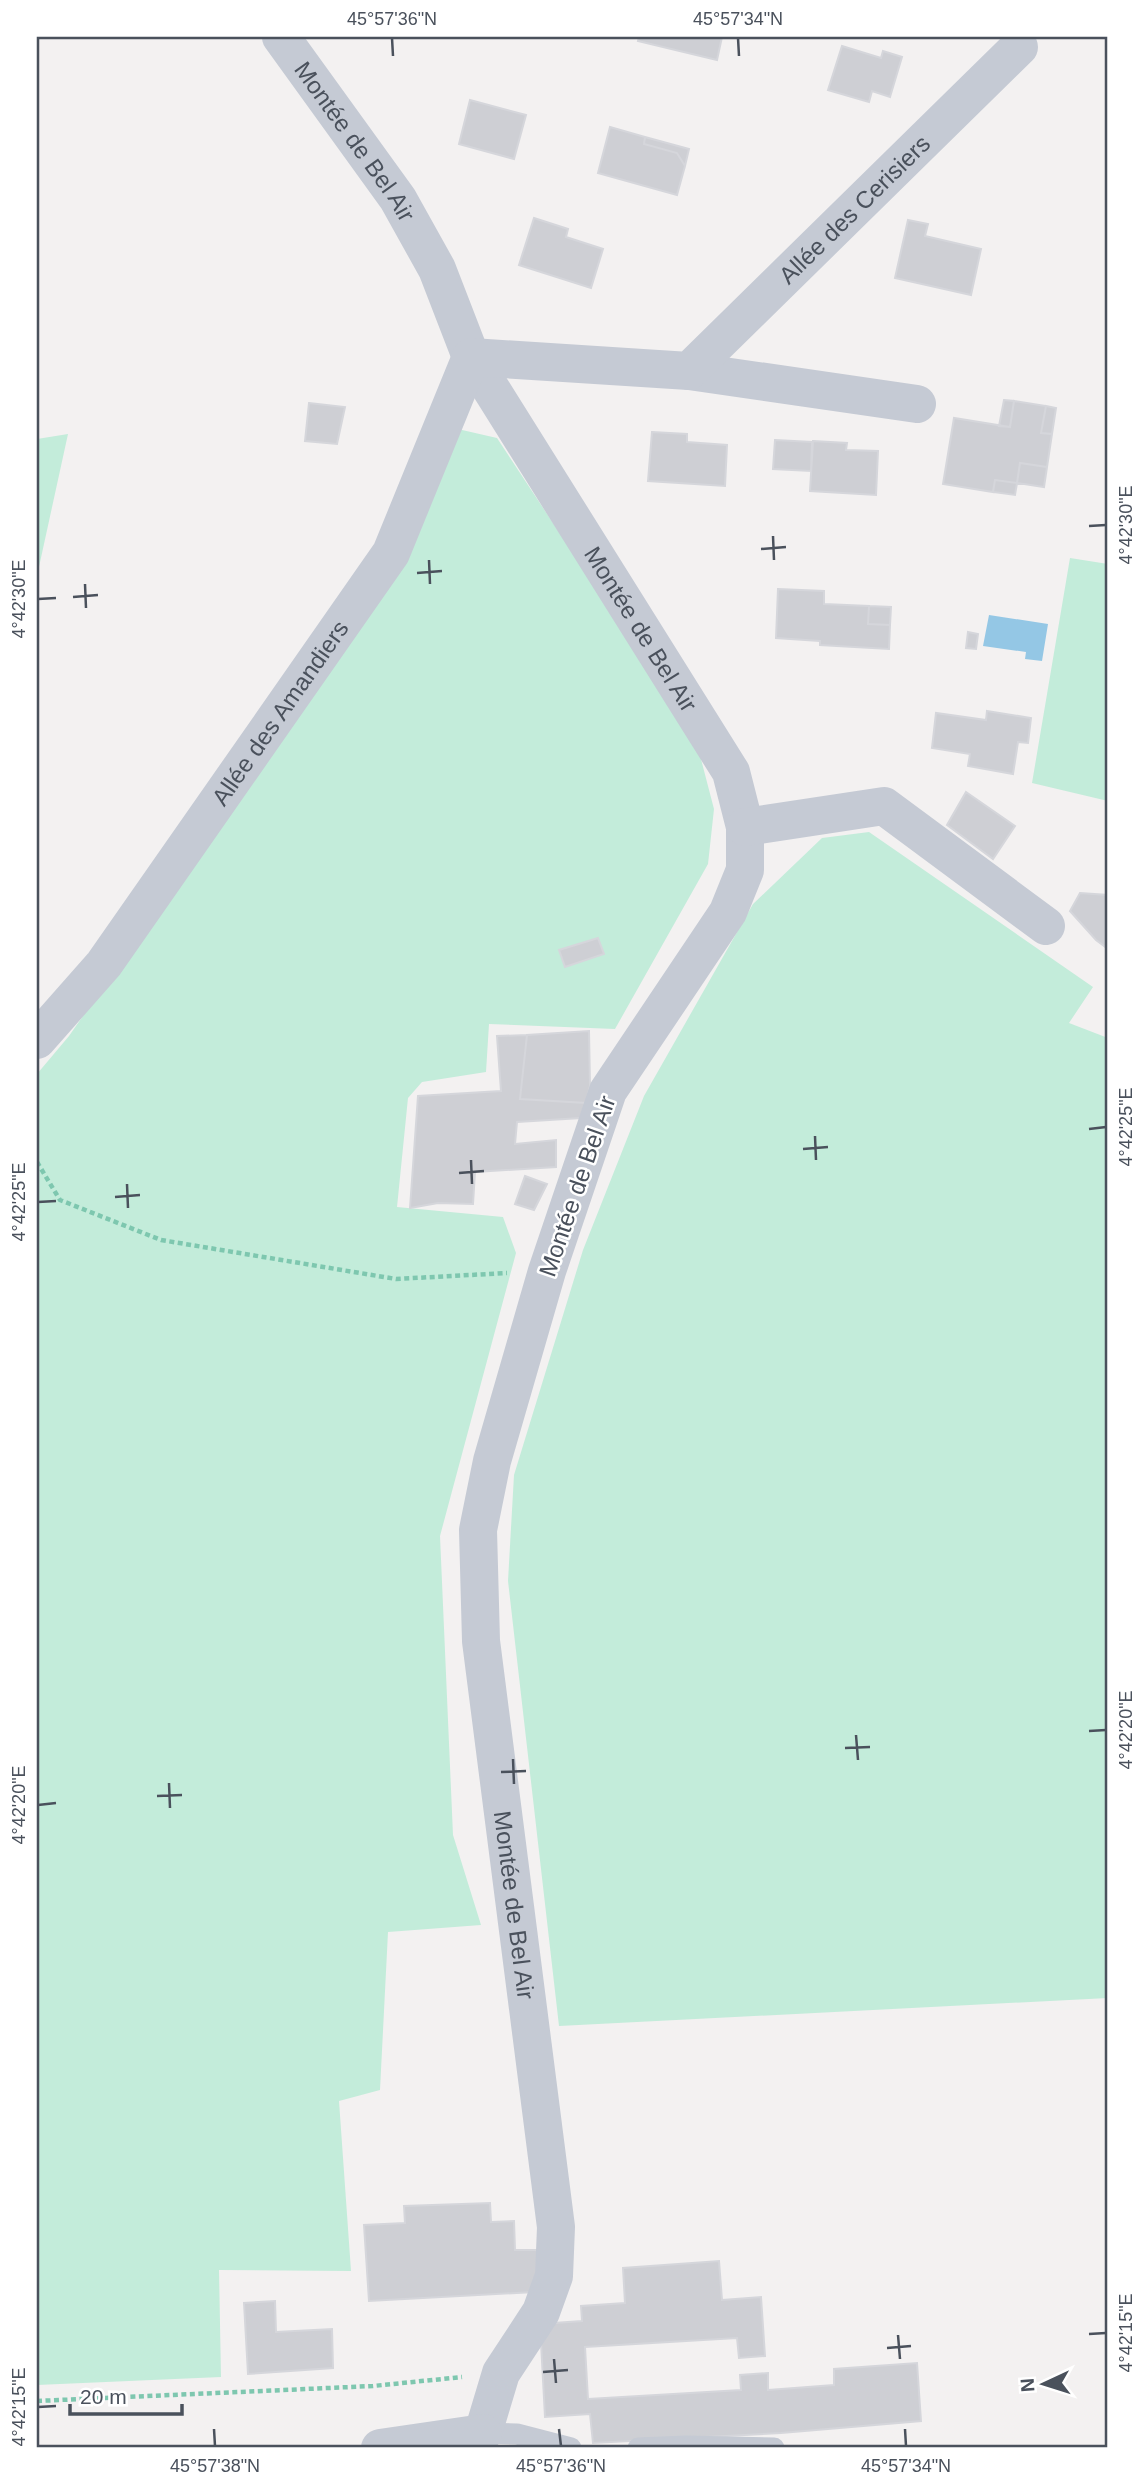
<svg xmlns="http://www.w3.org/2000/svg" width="1145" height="2485" font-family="Arial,sans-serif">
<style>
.green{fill:#c3ecda}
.water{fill:#94c7e5}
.building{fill:#cecfd4;stroke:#d5d6db;stroke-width:2}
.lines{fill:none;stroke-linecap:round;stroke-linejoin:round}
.path{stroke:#7ec7af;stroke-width:4.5;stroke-dasharray:5 3.5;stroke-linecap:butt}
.service{stroke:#c5cad4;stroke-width:21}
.minor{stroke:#c5cad4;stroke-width:38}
.ticks{fill:none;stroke:#4a515c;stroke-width:2.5}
.labels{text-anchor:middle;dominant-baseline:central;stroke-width:5;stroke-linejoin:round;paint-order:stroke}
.street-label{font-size:24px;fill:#4a515c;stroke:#fff}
.neatline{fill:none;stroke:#4a515c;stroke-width:2.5}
.ticks-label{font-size:18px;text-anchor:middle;fill:#4a515c}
</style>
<rect width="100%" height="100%" fill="#f3f1f1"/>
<path class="green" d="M449,427L497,438L696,740L714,809L708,864L615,1029L489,1024L486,1072L422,1082L408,1098L397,1207L503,1217L516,1253L440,1536L453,1835L481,1925L388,1932L380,2090L339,2101L351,2271L219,2270L221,2377L37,2385V1074L69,1036L408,551Z
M68,434L37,576V439Z
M1070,558L1108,564V801L1032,783Z
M869,832L1093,987L1069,1023L1108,1038V1998L559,2026L508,1581L514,1475L583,1250L644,1096L753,904L822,838Z"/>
<path class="water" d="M989,615L1048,624L1042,661L1025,659L1026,652L983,646Z"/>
<path class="building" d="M639,37H722L717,60L638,41Z
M842,46L881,58L883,51L902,57L890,97L872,91L869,102L828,90Z
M470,100L526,115L514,159L459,144Z
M610,127L645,137L644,144L677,153L685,166L677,195L598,173Z
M645,137L689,149L685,166L677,153L644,144Z
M534,218L568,229L566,237L603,249L591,288L519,265Z
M908,220L928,224L925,236L981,249L971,295L895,278Z
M1004,400L1014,401L1010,427L999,426Z
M1014,401L1046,406L1041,433L1052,434L1047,467L1020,463L1017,483L995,480L993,492L943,484L954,418L1010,427Z
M309,403L345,407L337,444L305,441Z
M1046,406L1056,408L1052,434L1041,433Z
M652,432L687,434V442L727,445L725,486L648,481Z
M775,440L812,442L811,471L773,469Z
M813,441L847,443L846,450L878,451L876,495L810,491Z
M1020,463L1047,467L1044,487L1017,483Z
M995,480L1017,483L1015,495L993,492Z
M778,589L824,591V604L869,606L868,624L890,625L889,649L820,645V641L776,638Z
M869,606L891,607L890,625L868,624Z
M968,632L978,634L976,649L966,648Z
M987,711L1031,718L1028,743L1018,742L1013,774L968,766L970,754L932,748L936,713L986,720Z
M966,792L1015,826L993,859L947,825Z
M1080,893L1108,895V949L1096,940L1070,911Z
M598,938L604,954L565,967L559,950Z
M589,1031L590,1086L586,1103L520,1099L527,1035Z
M527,1035L520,1099L586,1103L581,1118L517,1122L515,1144L556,1140V1167L475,1172L473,1204L438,1203L410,1208L418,1096L501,1091L497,1036Z
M525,1176L547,1184L534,1210L515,1204Z
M490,2203L491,2222L514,2221L515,2250H542L534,2292L369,2301L364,2225L405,2223L404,2206Z
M719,2261L722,2300L761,2297L765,2356L739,2358L737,2338L585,2347L588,2399L741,2390L740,2375L768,2373V2390L834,2385V2369L917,2363L921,2421L781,2433L593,2443L590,2414L545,2417L540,2324L582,2321L581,2306L625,2303L623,2268Z
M275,2301L276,2332L332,2329L333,2368L248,2374L244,2303Z"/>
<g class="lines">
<path class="path" d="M37,1162L60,1200L161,1240L396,1279L507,1273
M37,2401L373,2386L462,2377"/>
<path class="service" d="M483,2433L517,2434L571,2448
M638,2448L686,2446L774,2448"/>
<g class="minor">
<path id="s1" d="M281,37L398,199L437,269L471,357L731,772L745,827V870L728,912L608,1091L547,1271L492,1461L478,1530L481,1641L556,2227L554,2276L541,2312L501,2373L483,2433"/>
<path d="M689,371L917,404"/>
<path d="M745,827L884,806L1046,926"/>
<path id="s2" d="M37,1040L104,964L391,553L471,357L689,371L1019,47"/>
<path d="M380,2448L483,2433"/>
</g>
</g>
<path class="ticks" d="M392,38L393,56M738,38L739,56M1089,526L1106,525M773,536L774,560M761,549L786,547M429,560L430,584M417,573L442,571M85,584L86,608M73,597L98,595M38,599L56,598M1089,1129L1106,1127M815,1136L816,1160M803,1149L828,1147M471,1160L472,1184M459,1173L484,1171M127,1184L128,1208M115,1197L140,1195M38,1202L56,1201M1089,1731L1106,1730M856,1735L858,1760M845,1748L870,1747M513,1759L514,1784M501,1772L526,1771M169,1783L170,1808M157,1796L182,1795M38,1805L56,1803M1089,2334L1106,2333M898,2335L900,2359M887,2348L911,2346M554,2359L556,2383M543,2372L568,2370M38,2407L56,2406M214,2429L215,2446M559,2429L561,2446M905,2429L906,2446"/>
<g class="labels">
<g class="street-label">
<text stroke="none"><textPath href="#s1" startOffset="128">Montée de Bel Air</textPath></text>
<text stroke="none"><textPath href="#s2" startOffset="1264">Allée des Cerisiers</textPath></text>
<text stroke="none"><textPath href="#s1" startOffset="695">Montée de Bel Air</textPath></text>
<text stroke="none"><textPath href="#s2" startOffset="408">Allée des Amandiers</textPath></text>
<text transform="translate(577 1186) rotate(-71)">Montée de Bel Air</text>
<text stroke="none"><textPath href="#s1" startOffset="2060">Montée de Bel Air</textPath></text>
</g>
</g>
<rect width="1145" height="2485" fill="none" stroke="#ffffff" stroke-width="77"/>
<g transform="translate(1044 2384) rotate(266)" stroke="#ffffff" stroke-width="5" paint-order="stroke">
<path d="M0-5L12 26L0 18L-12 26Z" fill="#4a515c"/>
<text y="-10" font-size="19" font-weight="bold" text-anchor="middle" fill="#4a515c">N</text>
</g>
<path d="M70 2404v10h112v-10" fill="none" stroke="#4a515c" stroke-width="3.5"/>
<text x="80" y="2404" font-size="21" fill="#4a515c" stroke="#ffffff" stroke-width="5" paint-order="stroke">20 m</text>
<rect x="38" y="38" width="1068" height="2408" class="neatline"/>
<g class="ticks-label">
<text x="392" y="25">45°57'36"N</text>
<text x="738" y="25">45°57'34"N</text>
<text transform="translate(1126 525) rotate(-90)" y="6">4°42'30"E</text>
<text transform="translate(19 599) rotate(-90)" y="6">4°42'30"E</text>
<text transform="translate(1126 1127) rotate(-90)" y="6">4°42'25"E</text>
<text transform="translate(19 1202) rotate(-90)" y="6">4°42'25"E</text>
<text transform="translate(1126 1730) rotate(-90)" y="6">4°42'20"E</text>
<text transform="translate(19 1805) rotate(-90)" y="6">4°42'20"E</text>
<text transform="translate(1126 2333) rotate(-90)" y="6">4°42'15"E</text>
<text transform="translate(19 2407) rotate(-90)" y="6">4°42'15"E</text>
<text x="215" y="2472">45°57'38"N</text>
<text x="561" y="2472">45°57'36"N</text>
<text x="906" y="2472">45°57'34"N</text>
</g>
</svg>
